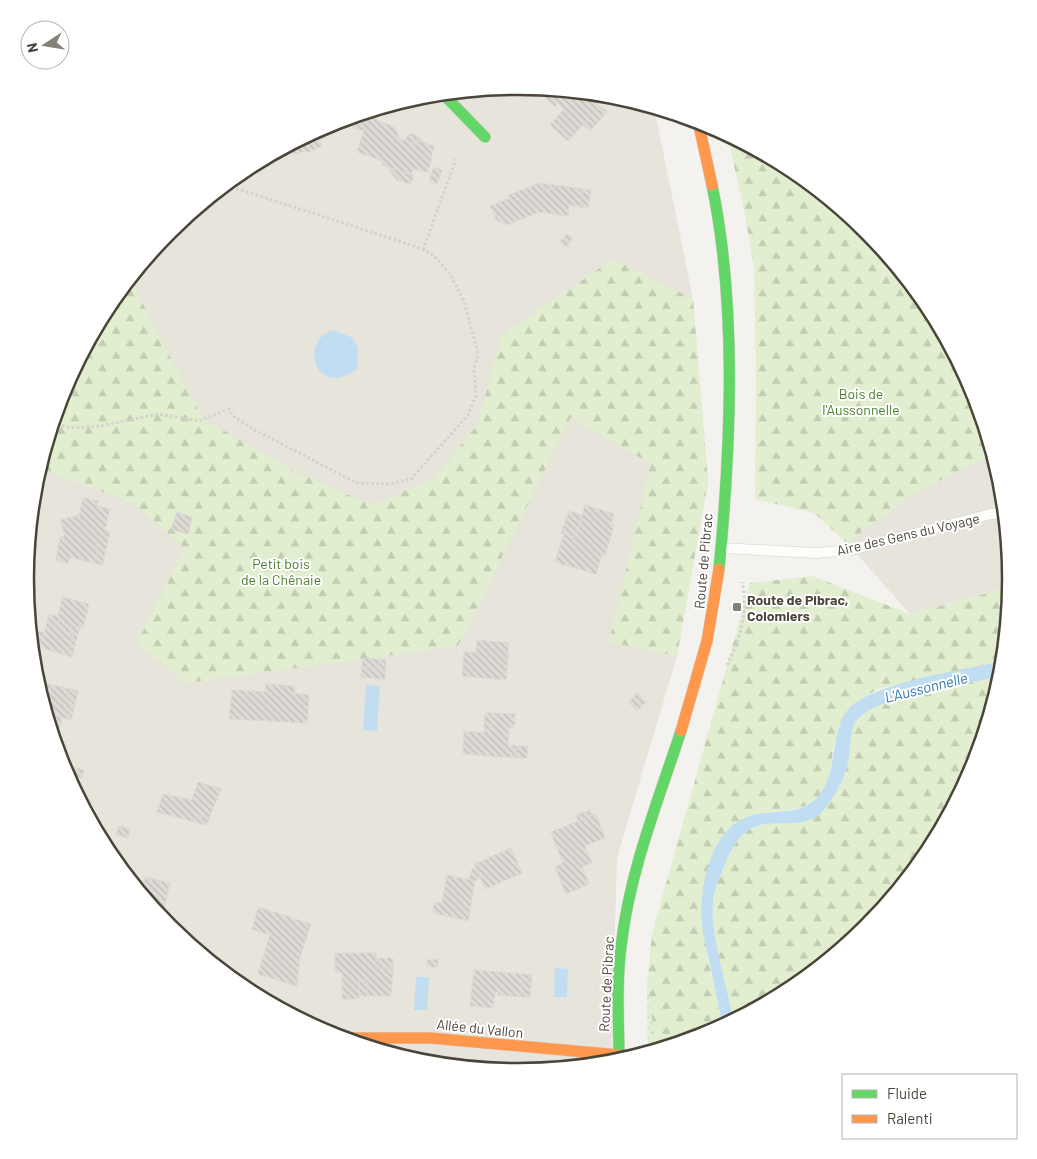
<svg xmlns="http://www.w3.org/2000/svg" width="1037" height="1159" font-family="Barlow,sans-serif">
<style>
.residential{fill:#e7e4dc}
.grass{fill:url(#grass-dots)}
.forest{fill:url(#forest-firs)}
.water{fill:#c0ddf1}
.building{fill:url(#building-back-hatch);stroke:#dcd9d4}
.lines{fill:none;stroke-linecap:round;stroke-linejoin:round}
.lane-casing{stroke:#d2d0cb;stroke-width:11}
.fast-casing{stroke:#d3cfc5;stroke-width:12}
.slow-casing{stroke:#d3cfc5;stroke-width:12}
.path{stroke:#d3d2cc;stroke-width:3;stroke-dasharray:2.5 2.5;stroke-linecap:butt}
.lane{stroke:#fdfdfc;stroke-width:10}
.fast{stroke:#63d668;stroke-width:11}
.slow{stroke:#ff974d;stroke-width:11}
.poi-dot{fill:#868178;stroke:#fff;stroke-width:2}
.labels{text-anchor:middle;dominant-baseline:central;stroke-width:4;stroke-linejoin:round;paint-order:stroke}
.park-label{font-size:14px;fill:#4a7f2a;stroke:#fff}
.street-label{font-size:14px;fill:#4b4439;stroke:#fff}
.poi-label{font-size:14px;font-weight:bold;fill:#4b4439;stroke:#fff;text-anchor:start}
.water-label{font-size:15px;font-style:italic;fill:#2e7ab2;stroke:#fff}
.rim{fill:none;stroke:#4b4439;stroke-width:2.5}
</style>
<defs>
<pattern id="grass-dots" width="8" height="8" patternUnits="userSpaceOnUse" patternTransform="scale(1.25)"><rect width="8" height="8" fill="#e1eecf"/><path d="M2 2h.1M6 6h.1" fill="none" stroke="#c3cdb2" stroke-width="1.8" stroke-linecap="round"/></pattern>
<pattern id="forest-firs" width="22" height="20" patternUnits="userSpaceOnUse" patternTransform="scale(1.25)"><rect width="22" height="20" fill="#e1eecf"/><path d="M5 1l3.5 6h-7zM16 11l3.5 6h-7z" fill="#c3cdb2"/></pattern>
<pattern id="building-back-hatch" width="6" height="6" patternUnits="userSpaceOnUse" patternTransform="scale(1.25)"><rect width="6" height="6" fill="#dedbd6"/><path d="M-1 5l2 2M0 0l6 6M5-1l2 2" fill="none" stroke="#c0bdb8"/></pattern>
</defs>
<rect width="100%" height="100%" fill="#f4f2ee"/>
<path class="residential" d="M519,86L615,96L654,107L693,299L708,482L677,656L617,858L611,1064L518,1073L422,1063L329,1035L244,990L169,928L108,853L62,768L34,675L25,580L35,483L63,390L108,305L170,230L245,169L330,123L423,95Z
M993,453L1003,484L1011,587L910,614L847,543L908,497Z"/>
<path class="grass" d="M647,985L657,1051L648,1053Z"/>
<path class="forest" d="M727,134L793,169L868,231L929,306L975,391L993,453L908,497L847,543L814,513L755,499L756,375L754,268L745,215Z
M613,259L693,299L708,482L677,656L609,642L651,464L571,417L458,646L186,683L137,643L185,549L135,504L39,468L63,390L108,305L130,279L202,418L295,472L372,505L433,479L478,424L501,336Z
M812,576L910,614L1011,587L1004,661C974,667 945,674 915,681C901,684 880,686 868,695C861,699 842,726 838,734C829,753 835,777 820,795C800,817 773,807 749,817C729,825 721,836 713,857C691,916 711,967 723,1027L707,1036L657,1051L647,985L652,934L750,583Z
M1002,677L974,769L929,854L867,929L792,990L734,1021C727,988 710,934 713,902C714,888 722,872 727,859C734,844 743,829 760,825C779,821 807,828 822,812C836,796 846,776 849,755C850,745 850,733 854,725C866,697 972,682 1002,677Z"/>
<path class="water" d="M333,330L353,338L358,348L357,369C314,400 299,340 333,330Z
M1004,661L1002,677C972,682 865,697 854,725C849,737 851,753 847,766C843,783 833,799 822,812C808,828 779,821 760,825C743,829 734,844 727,859C722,872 714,888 713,902C710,934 727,988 734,1021L723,1027C718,1003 713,980 708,956C706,945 702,934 702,923C699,884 712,822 757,814C779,810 805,815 820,794C838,770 830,735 847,711C867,683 969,669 1004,661Z
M366,685L380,686L377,731L363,730Z
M555,968L568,969L567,997H554Z
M416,977H429L427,1010H414Z"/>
<path class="building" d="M540,88L585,93L600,106L568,141L550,125L564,109L558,103L555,106L538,91Z
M600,106L607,112L590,131L583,125Z
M370,111L378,114L376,120L394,127L400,139L415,144L416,140L434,146L428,172L413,169L411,175L382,165L383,161L357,152L364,131L353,128L357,115Z
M329,124L324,138L319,140L316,131Z
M316,131L322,146L307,153L306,150L297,154L282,149Z
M408,134L416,135L427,144L416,140L415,144L409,142L406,140Z
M434,167L442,170L437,184L429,181Z
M390,168L414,176L411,184L397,180L389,171Z
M540,183L555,185L554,190L542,188Z
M540,183L542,188L554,190L555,185L583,189L580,207L569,205L568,216L539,212L507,225L496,220L490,206L510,198L509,195Z
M583,189L591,190L588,208L580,207Z
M567,234L573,238L566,247L560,242Z
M83,498L98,501L97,506L110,509L105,530L110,532L106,549L98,546L94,563L70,557L68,564L56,560L60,537L65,536L60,520L79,515Z
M585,505L614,514L611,524L614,525L605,556H601L596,574L555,562L564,534L576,537Z
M569,511L582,515L576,537L561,533Z
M177,512L192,517L188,534L171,529Z
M98,546L106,549L102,565L94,563Z
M62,597L89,604L83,628L72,625L70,633L73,634L68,656L40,647L47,623L58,626L60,617H58Z
M49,614L60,617L58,626L47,623Z
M72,625L80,627L72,657L68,656L73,634L70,633Z
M37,631L44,633L40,647L33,645Z
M477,640L509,643L506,680L462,676L464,652L476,653Z
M363,658L386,660L385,679H379L380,668L362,667Z
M362,667L380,668L379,679L361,677Z
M40,682L70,689L67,702H72L68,719L52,715L51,729L38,688Z
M266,684L295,686L294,693L309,695L307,723L229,719L232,690L265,692Z
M70,689L78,691L71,720L68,719L72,702H67Z
M638,693L646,702L637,711L628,702Z
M485,713H492L491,730L484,729Z
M492,713L515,714L514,728L509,727L508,745L517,746L516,758L463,754L464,731L484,733V729L491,730Z
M52,715L62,717L60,727L56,726L53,737L51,729Z
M517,746H528L527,758H516Z
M69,766L84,770L82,778L67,774Z
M198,782L221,789L209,818L198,815L195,822L157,812L163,794L192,800Z
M590,810L592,815L578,821L576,815Z
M596,814L605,838L585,846L592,863L582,867L589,884L566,894L555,867L563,863L551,832Z
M197,816L209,818L207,825L195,822Z
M119,826L130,829L128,838L116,835Z
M511,848L522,873L485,889L480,877L475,881L469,880L472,869L476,867L474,864Z
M447,875L475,881L468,921L433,913L434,903H442Z
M127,877L144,881L145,877L170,883L162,916L158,915Z
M258,907L311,924L300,957L297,986L258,974L270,935L252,929Z
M335,953H376V968H393L391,996H367L368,980H359V999H342V973L335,972Z
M376,958H393V968H376Z
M438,959V967H427V960Z
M474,970L523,974L521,997L498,995V992H495L493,1008L470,1006Z
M523,974L532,975L530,997H521Z
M359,980H368L367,996H359Z"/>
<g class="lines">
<defs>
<path id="lane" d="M722,548L816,553L851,550L991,514L1005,513"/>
<path id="fast" d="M438,94L446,97L485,137
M712,185C737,306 731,446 719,569
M619,1062C619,1024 616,985 621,947C629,873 658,801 681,731"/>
<path id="slow" d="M698,121L712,185
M681,731L707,641L719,569
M337,1038H430L619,1055"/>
</defs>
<use href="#lane" class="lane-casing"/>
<use href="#fast" class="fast-casing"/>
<use href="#slow" class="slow-casing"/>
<path class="path" d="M423,250L456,159
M53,421L69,428L100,426L158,414L199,421L229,409L233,416L251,428L357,483L389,484L411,479L468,415L476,396L474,369L478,354L464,301L450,274L433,255L417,247L226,185
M727,665C740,640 749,609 742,582"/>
<use href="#lane" class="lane"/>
<use href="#fast" class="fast"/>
<use href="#slow" class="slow"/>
</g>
<rect class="poi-dot" x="732" y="602" width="10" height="10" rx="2.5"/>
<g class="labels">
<g class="park-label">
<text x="861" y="393">Bois de<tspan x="861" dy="16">l'Aussonnelle</tspan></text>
<text x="281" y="563">Petit bois<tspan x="281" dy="16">de la Chênaie</tspan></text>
</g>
<g class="street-label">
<text transform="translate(908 534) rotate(-13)">Aire des Gens du Voyage</text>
<text transform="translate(703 561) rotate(-85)">Route de Pibrac</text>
<text transform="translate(606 984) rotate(-87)">Route de Pibrac</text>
<text transform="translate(480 1028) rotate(6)">Allée du Vallon</text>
</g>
<g class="poi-label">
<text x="747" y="599">Route de Pibrac,<tspan x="747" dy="16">Colomiers</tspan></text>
</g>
<g class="water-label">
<text transform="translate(926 687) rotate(-14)">L'Aussonnelle</text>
</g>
</g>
<path d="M0 0H1037V1159H0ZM34 579a484 484 0 1 1 968 0a484 484 0 1 1-968 0Z" fill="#fff" fill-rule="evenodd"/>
<path class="rim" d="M34 579a484 484 0 1 1 968 0a484 484 0 1 1-968 0Z"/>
<rect x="842" y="1074" width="175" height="65" fill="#ffffff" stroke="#b7b4b0"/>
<rect x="852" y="1090" width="25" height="8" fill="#63d668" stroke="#b7b4b0"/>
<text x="887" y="1099" font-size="15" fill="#4b4439">Fluide</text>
<rect x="852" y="1115" width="25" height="8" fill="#ff974d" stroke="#b7b4b0"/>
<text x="887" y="1124" font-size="15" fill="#4b4439">Ralenti</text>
<g transform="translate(45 45) rotate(258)"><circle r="24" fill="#ffffff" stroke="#b7b4b0"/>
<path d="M0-4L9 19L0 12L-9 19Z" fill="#868178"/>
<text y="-8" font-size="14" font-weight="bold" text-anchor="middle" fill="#4b4439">N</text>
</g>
</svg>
